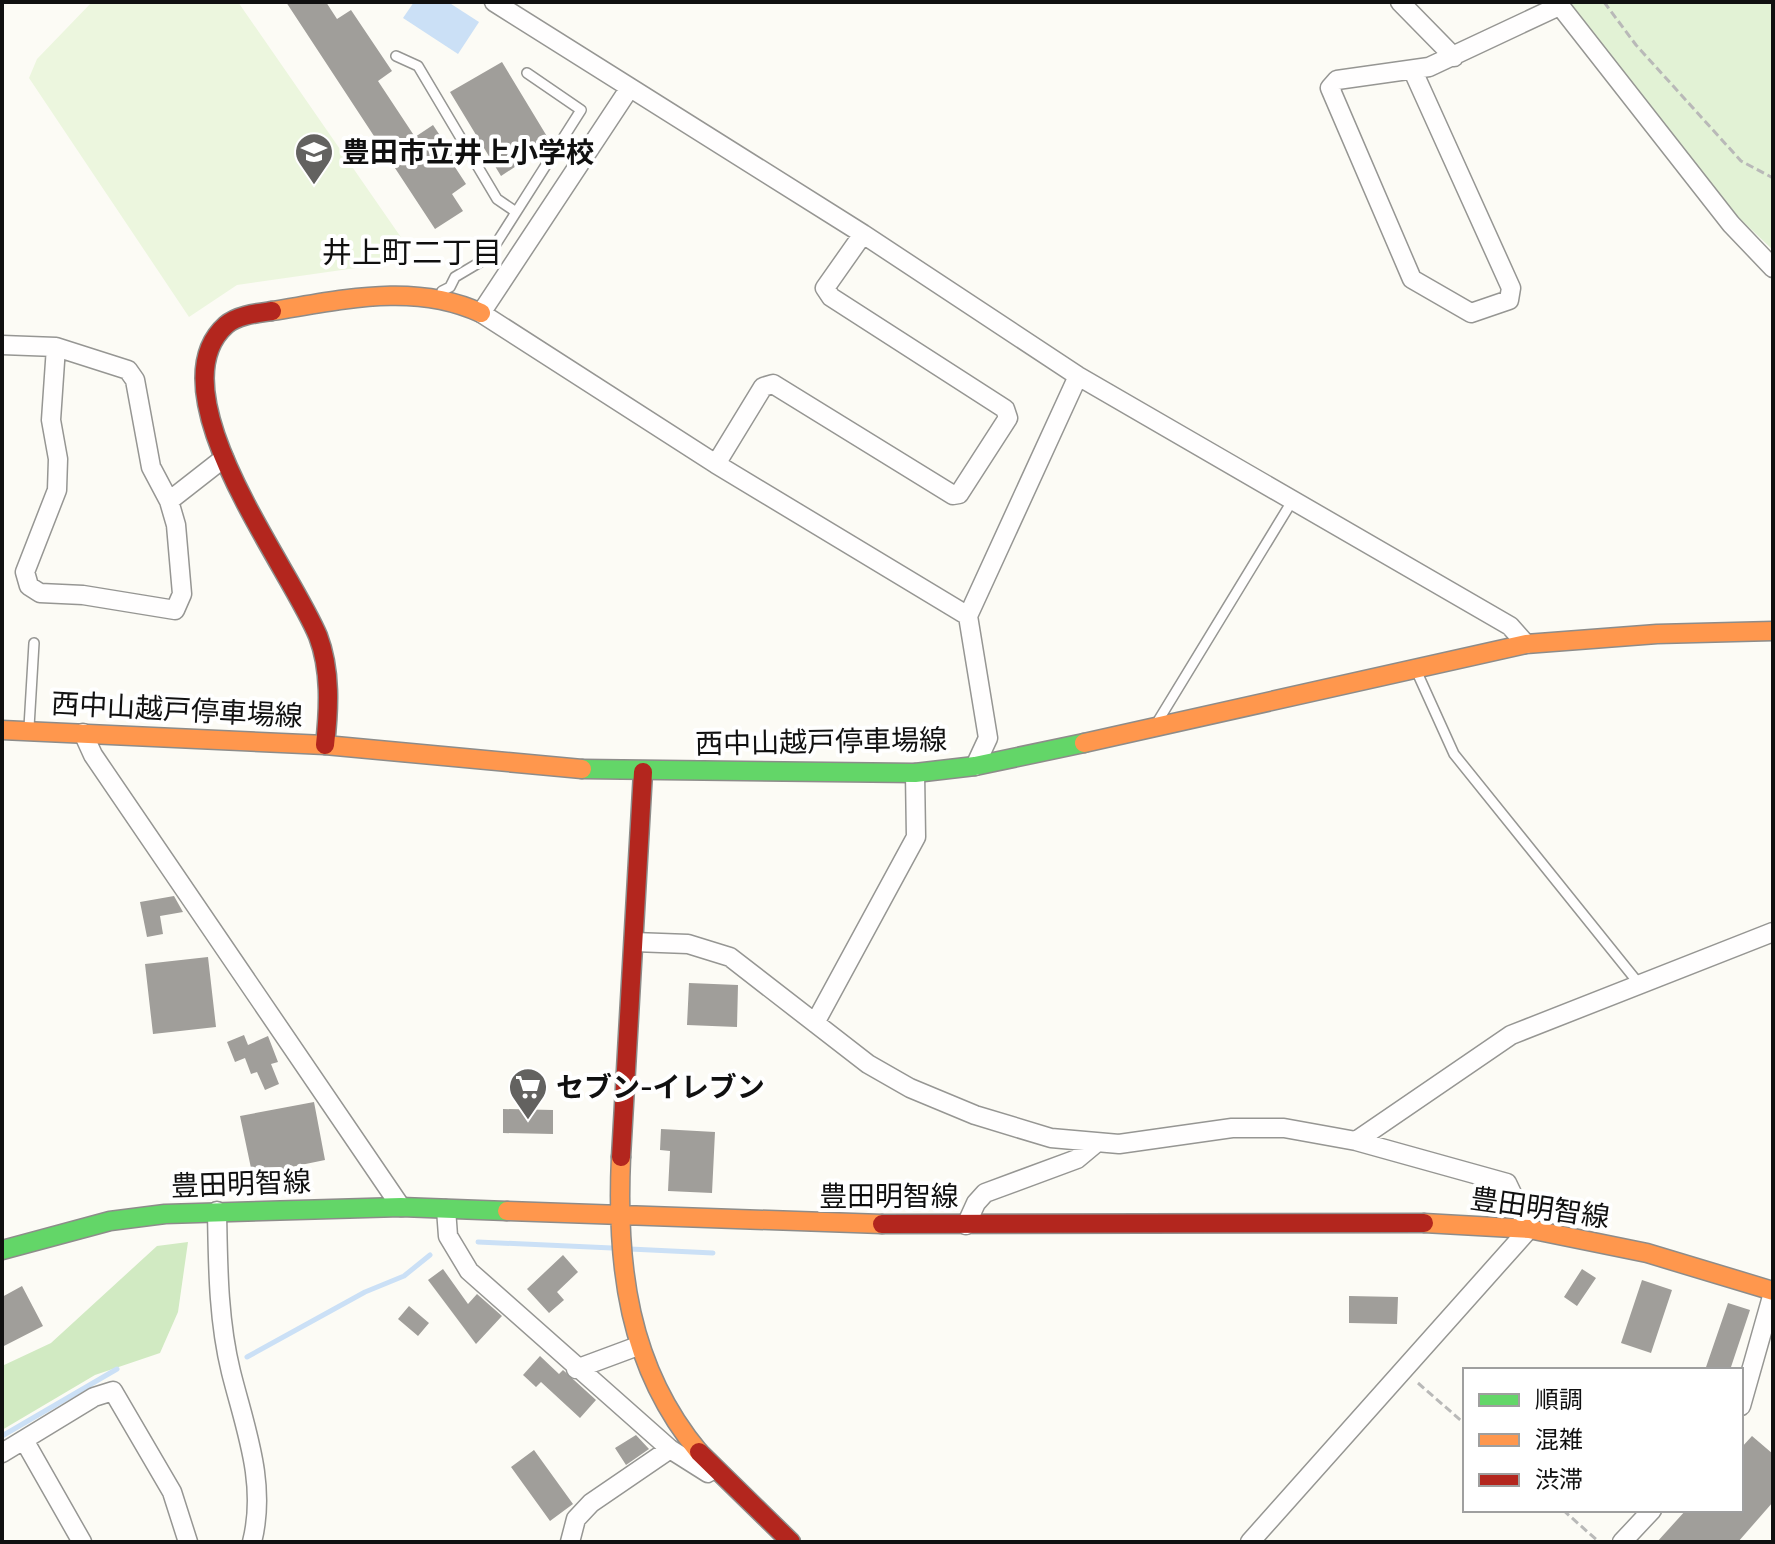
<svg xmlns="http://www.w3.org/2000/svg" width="1775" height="1544" font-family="'Libre Baskerville','Noto Sans JP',serif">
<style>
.green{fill:#e2f2d5}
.forest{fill:#d1eac2}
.pitch{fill:#ecf6de}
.water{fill:#cbe0f6}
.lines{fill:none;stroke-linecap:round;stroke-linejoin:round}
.stream{stroke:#cbe0f6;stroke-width:5}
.building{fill:#a09e9a}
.lane-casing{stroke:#969693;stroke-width:12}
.street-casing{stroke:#969693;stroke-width:21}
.fast-casing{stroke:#8d8c8a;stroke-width:21}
.slow-casing{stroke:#8d8c8a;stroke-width:21}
.jam-casing{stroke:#8d8c8a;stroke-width:21}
.path{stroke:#b9b9b8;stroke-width:3;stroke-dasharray:8 4;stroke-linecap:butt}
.lane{stroke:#fffefe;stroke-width:9}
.street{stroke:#fffefe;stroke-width:18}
.fast{stroke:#63d668;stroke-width:18}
.slow{stroke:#ff974d;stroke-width:18}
.jam{stroke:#b3261e;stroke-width:18}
.labels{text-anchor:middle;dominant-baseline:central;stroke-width:8;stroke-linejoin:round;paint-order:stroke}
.poi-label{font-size:28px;font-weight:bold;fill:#101010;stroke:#fff;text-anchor:start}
.street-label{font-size:28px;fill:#101010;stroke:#fff}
.neighbourhood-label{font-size:30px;fill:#101010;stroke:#fff}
</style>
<rect width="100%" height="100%" fill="#fcfbf5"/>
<path class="green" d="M1562,2H1773V250L1738,217Z"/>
<path class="forest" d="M188,1242L178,1312L160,1353L95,1375L2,1430V1366L51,1343L157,1246Z"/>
<path class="pitch" d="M92,2H238L407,246L405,261L237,285L189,317L29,78L37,59Z"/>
<path class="water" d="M414,2H448L479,22L458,54L403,18Z"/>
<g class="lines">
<path class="stream" d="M478,1242L612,1248
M630,1249L713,1253
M247,1357L365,1292L404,1276L430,1255
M2,1436L117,1369"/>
</g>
<path class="building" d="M286,2H326L337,19L351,10L392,71L378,81L415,137L433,125L455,158L451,161L466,184L452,194L463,211L435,229Z
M502,62L551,143L501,176L450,92Z
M174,896L183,912L160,916L163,934L147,937L140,902Z
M208,957L216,1027L153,1034L145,964Z
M689,983L738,985L737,1027L687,1025Z
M244,1035L248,1045L268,1036L278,1062L271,1064L279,1084L265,1090L257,1072L251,1074L245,1058L235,1062L227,1042Z
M314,1102L325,1160L286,1168L291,1193L255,1187L240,1116Z
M503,1109L553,1110V1134L503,1133Z
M661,1129L715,1132L712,1193L668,1191L670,1151L660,1150Z
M563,1255L578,1272L557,1292L564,1300L549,1313L527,1289Z
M443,1269L468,1304L477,1294L502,1316L476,1344L428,1280Z
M1582,1269L1596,1278L1577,1306L1564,1297Z
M1642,1280L1672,1290L1651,1353L1621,1343Z
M22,1286L43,1326L2,1347V1297Z
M1349,1296L1398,1297L1397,1324L1349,1323Z
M1728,1303L1750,1310L1730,1370H1705Z
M409,1306L429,1323L418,1336L398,1319Z
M540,1356L559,1374L563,1370L596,1400L580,1418L541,1382L536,1387L523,1375Z
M636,1435L649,1449L626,1465L615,1448Z
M1752,1436L1773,1454V1502L1738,1542H1657L1686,1510H1741V1448Z
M534,1450L573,1504L550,1521L511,1467Z"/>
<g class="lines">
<defs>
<path id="lane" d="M396,56L418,66L497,199L516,212
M442,291L450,287L455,277L487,258L581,110L527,73
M1416,670L1454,754L1640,985
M1158,721L1294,498
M29,727L34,643"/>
<path id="street" d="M494,2L863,234L1078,376L1510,626L1526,644
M1400,2L1454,57
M1557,2L1731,224L1773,268
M1413,71L1511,288L1509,300L1471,313L1412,279L1330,88L1337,80L1429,67L1559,6
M629,89L481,313L716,464L968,616
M2,345L56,347L128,370L135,380L151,467L169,501L176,525L182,594L175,610L83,595L40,593L29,586L25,572L57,490L58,459L51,420L56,347
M716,464L763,387L773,384L953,495L959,494L1008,418L1005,409L831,297L825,288L863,234
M169,501L224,458
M83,733L93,755L401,1207
M975,766L988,738L968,616L1078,376
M634,942L688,944L730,957L868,1064L910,1088L975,1115L1051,1138L1119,1144L1232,1128H1284L1356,1141L1507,1183L1529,1229L1250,1542
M815,1023L916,837L915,773
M1356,1141L1511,1035L1773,932
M446,1209L448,1236L469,1271L670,1449L708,1473
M217,1211C218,1265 218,1319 231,1372C245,1428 267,1483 252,1542
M966,1225L976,1203L985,1193L1077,1159L1095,1144
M576,1369L638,1346
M1741,1406L1773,1293
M24,1440L82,1542
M2,1453L94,1397L113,1391L172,1492L188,1542
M570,1542L576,1519L591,1503L670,1449
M1622,1542L1652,1510"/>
<path id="fast" d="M582,769L915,773L975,766L1084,743
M2,1250L110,1221L165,1214L401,1207L507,1211"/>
<path id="slow" d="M272,311C342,300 414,282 481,313
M2,730L325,745L582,769
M1084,743L1526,644L1657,634L1773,631
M621,1157C616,1265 628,1367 699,1452
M507,1211L882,1224
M1424,1223L1529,1229L1647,1253L1773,1291"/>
<path id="jam" d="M272,311C258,313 237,315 226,325C152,391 290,567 318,636C331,670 329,709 325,745
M621,1157L643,772
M882,1224L1424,1223
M699,1452L791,1542"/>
</defs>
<use href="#lane" class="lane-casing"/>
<use href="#street" class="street-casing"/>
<use href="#fast" class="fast-casing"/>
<use href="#slow" class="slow-casing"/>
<use href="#jam" class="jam-casing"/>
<path class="path" d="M1604,2L1636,45L1741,161L1773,178
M1418,1383L1465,1424
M1563,1510L1599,1542"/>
<use href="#lane" class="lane"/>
<use href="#street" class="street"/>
<use href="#fast" class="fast"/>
<use href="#slow" class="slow"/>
<use href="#jam" class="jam"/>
</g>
<defs>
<symbol id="school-pin" viewBox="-11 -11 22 30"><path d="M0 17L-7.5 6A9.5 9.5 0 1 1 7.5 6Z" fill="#636260" stroke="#fff"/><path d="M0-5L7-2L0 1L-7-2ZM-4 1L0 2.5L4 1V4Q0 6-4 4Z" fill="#fff"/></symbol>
<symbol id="supermarket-pin" viewBox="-11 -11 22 30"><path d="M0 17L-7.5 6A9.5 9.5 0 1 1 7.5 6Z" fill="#636260" stroke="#fff"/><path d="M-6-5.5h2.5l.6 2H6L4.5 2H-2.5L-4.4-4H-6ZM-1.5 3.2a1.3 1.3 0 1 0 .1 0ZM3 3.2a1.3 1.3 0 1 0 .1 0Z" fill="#fff"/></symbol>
</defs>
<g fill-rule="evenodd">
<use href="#school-pin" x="292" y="130" width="44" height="60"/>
<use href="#supermarket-pin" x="506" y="1065" width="44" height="60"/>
</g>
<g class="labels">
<g class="poi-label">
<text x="342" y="152">豊田市立井上小学校</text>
<text x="556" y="1087">セブン-イレブン</text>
</g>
<g class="street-label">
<text transform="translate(177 710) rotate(3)">西中山越戸停車場線</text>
<text transform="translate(821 742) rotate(-1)">西中山越戸停車場線</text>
<text transform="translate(241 1184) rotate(-2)">豊田明智線</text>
<text x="889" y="1196">豊田明智線</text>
<text transform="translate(1540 1208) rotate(8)">豊田明智線</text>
</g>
<g class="neighbourhood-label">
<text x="412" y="252">井上町二丁目</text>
</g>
</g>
<rect width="1775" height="1544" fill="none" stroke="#101010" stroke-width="8"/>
<rect x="1463" y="1368" width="280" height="144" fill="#ffffff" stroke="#9f9f9f" stroke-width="2"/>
<rect x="1479" y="1394" width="40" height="12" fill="#63d668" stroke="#9f9f9f" stroke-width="2"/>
<text x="1535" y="1408" font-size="24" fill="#101010">順調</text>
<rect x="1479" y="1434" width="40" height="12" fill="#ff974d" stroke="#9f9f9f" stroke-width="2"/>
<text x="1535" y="1448" font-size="24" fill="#101010">混雑</text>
<rect x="1479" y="1474" width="40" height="12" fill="#b3261e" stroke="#9f9f9f" stroke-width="2"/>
<text x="1535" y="1488" font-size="24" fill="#101010">渋滞</text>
</svg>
